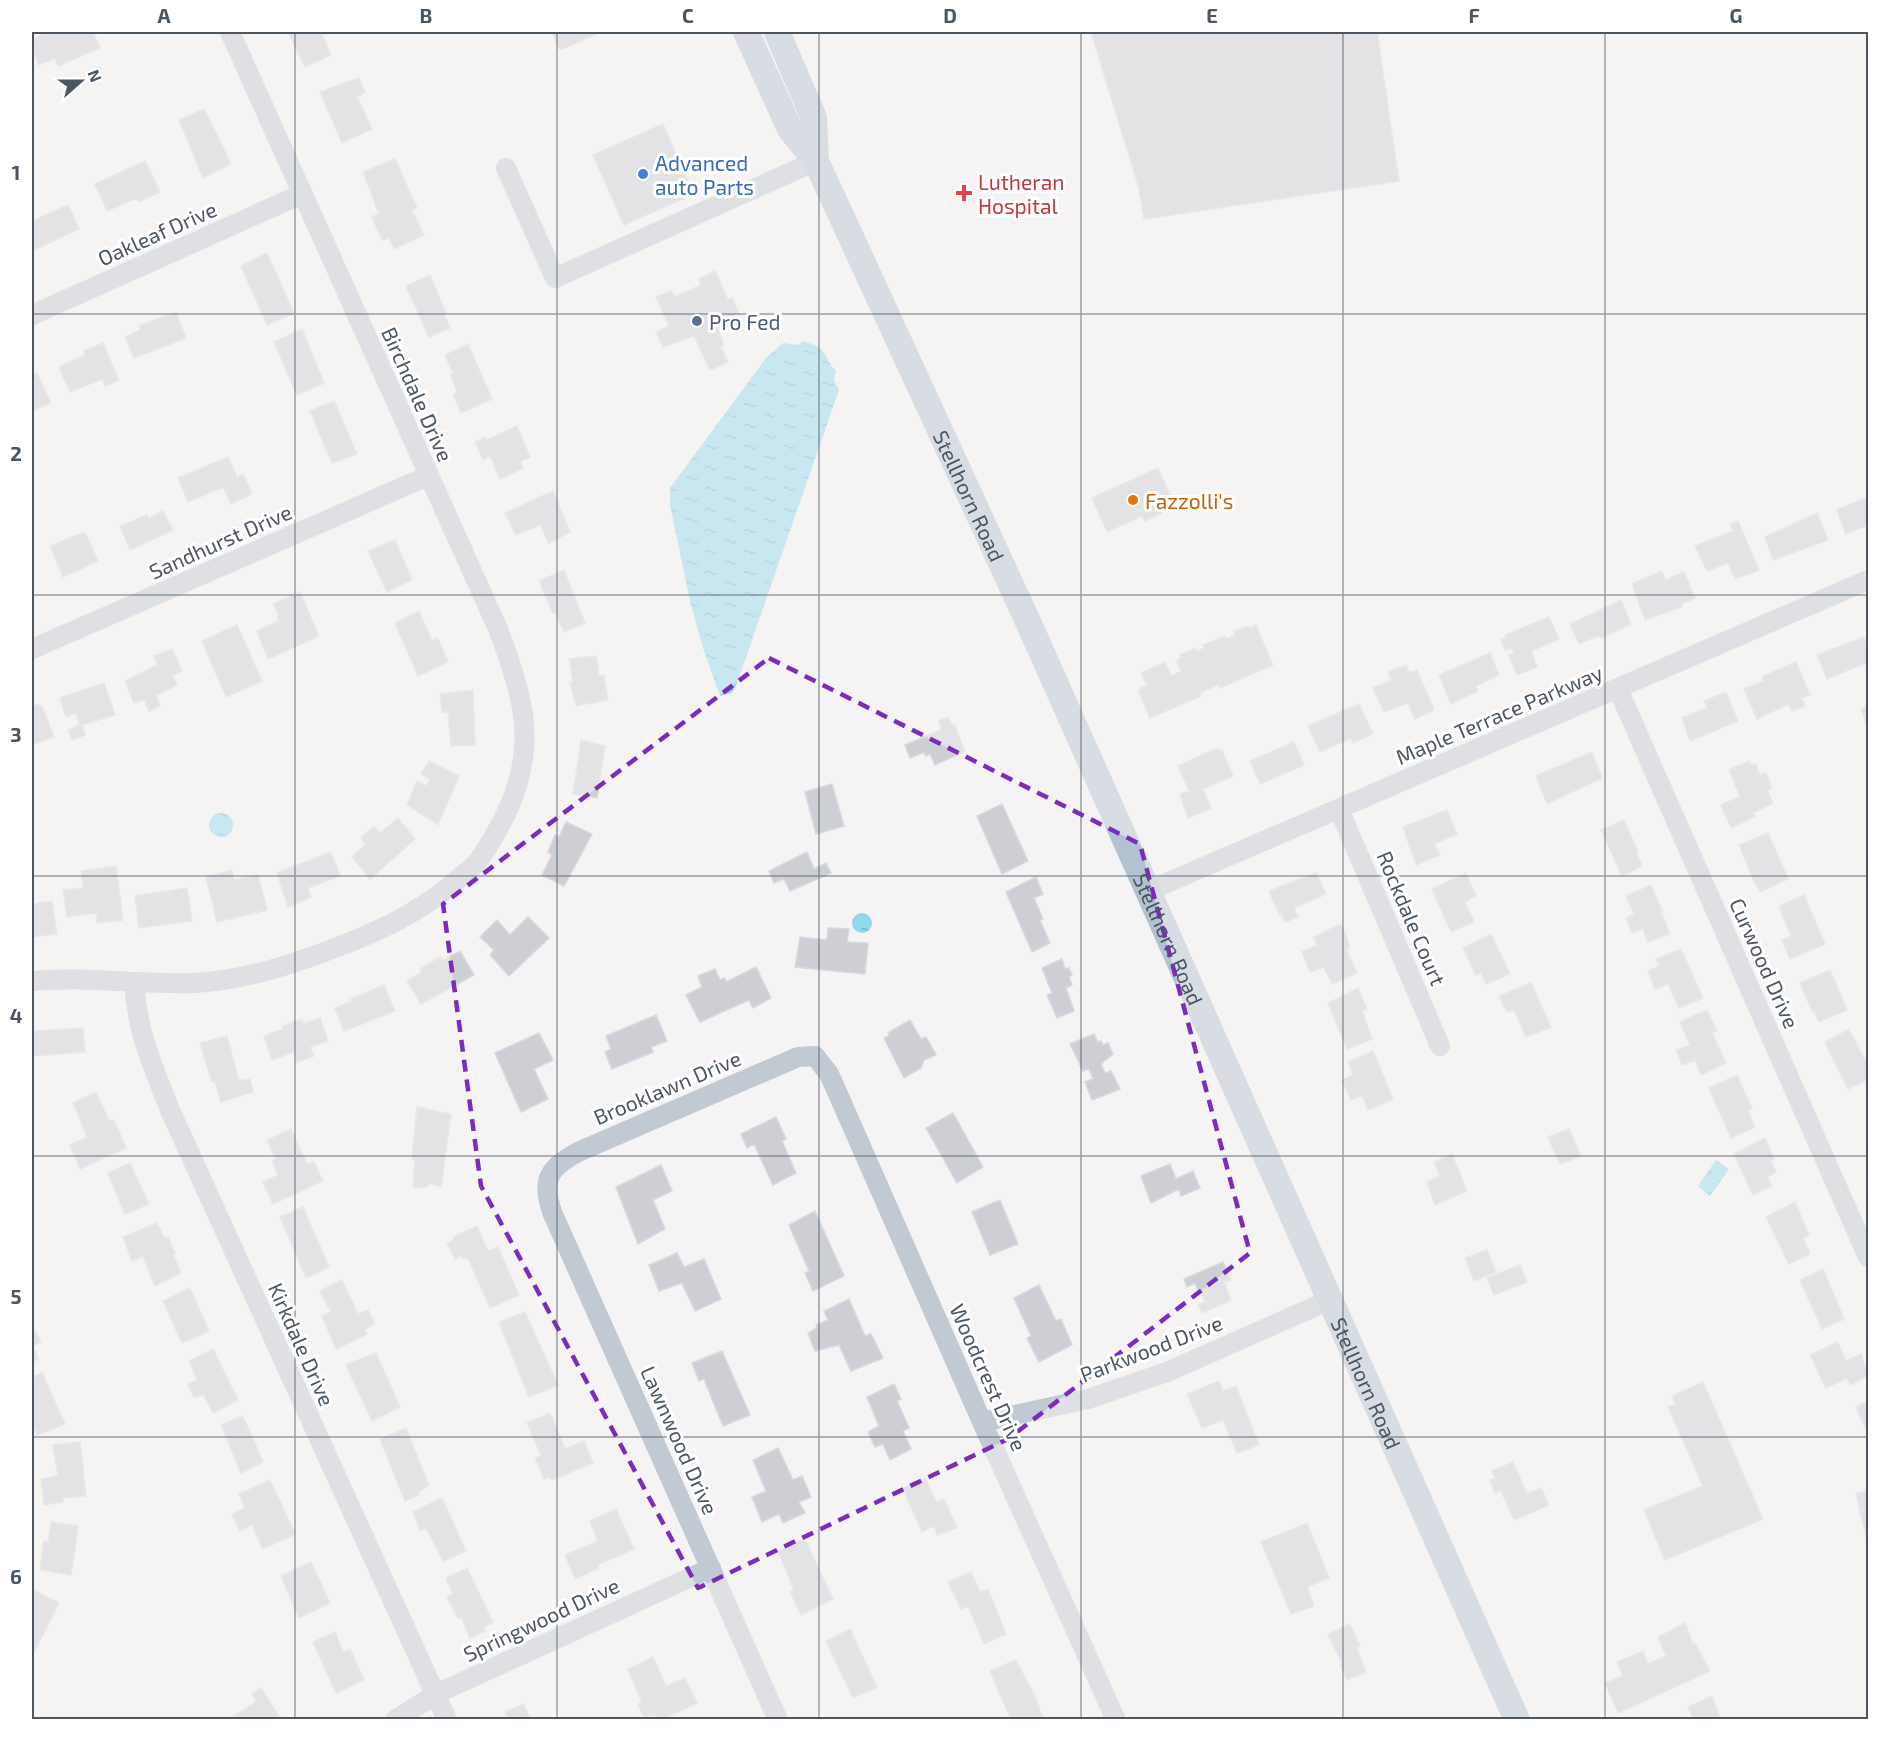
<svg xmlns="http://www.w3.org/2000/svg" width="1900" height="1751" font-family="'Exo 2',sans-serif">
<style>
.water{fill:url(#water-ripples)}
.building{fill:#cdcfd5;stroke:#d7d9de;stroke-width:1.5}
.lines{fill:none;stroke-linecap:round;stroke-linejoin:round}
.minor{stroke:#c1cad2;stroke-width:20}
.major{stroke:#b3c2d1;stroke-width:26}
.marked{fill:none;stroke:#7b2cbf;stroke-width:4.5;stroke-dasharray:12 8;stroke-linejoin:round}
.grid{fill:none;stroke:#4a5661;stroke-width:1.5;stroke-opacity:0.55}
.shop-dot{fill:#3f7fe0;stroke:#fff;stroke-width:2}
.health-dot{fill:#e0444e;stroke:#fff;stroke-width:2}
.service-dot{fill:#5c6f8a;stroke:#fff;stroke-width:2}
.food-dot{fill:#e8710a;stroke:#fff;stroke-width:2}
.labels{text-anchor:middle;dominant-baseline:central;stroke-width:6;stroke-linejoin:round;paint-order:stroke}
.shop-label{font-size:21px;fill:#366cbe;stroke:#fff;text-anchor:start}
.health-label{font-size:21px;fill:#be3a42;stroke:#fff;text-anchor:start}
.street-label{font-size:21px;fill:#4a5661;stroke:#fff}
.service-label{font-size:21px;fill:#4e5e75;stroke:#fff;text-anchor:start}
.food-label{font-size:21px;fill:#c56008;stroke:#fff;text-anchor:start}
.neatline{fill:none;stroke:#4a5661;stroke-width:2}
.grid-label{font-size:20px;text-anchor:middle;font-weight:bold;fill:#4a5661}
</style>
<defs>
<pattern id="water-ripples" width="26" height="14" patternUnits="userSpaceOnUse" patternTransform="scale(1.5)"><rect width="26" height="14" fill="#90daee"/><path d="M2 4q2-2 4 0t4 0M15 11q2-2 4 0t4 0" fill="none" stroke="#78b4c4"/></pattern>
</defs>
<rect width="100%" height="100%" fill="#f5f3f3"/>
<path class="water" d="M803,341C831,350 820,353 836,371L834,380L839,390L736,686L731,693L720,696L703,648L690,601L670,505V488L766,358L783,343L799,345Z
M209 825a12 12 0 1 1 24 0a12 12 0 1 1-24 0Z
M852 923a10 10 0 1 1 20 0a10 10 0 1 1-20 0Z
M1716,1160L1729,1169L1710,1196L1698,1186Z"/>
<path class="building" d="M49,32H93L100,48L58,66L55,58L39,65L32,47V39Z
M288,32H321L331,55L305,67Z
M552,32H601L560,50Z
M1091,32H1377L1399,181L1144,219L1138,185Z
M359,78L365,92L357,97L372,129L342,143L320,92Z
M204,109L231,164L203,178L179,120Z
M663,124L694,194L624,225L593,155Z
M395,159L417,208L412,210L424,235L394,249L389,238L382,240L372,217L379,214L363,172Z
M145,161L160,192L139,202L137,198L107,211L95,184Z
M68,205L79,229L32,251V221Z
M267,253L294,313L267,325L241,266Z
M715,271L728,300L732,298L739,313L734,315L735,317L717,326L724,346L721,347L728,362L710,370L694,336L663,347L656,332L669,326L656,297L671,291L675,297L701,285L699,279Z
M430,275L446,313L444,314L450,328L429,337L406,286Z
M176,312L186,338L134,358L125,337L140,330L139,326Z
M302,329L324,383L297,395L274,342Z
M103,343L119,380L105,386L102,379L70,392L59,367L85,355L84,351Z
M468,344L492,399L461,413L453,394L457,392L450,374L453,373L445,355Z
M37,373L51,403L32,411V376Z
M334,401L357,454L332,463L310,411Z
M517,426L530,457L520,461L523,468L500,479L490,456L483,460L475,442L486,437L487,440Z
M228,457L237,477L243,474L252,494L231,504L223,487L188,502L178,478Z
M1158,468L1174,503L1160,508L1162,513L1145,521L1142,516L1107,532L1092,498Z
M553,491L570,532L549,543L540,525L516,535L505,513Z
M1868,497V525L1846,534L1837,510Z
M163,511L173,530L130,550L120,526L147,515L149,518Z
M1817,513L1828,540L1773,560L1765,537Z
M1738,521L1759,570L1735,579L1728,563L1707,571L1695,546L1733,531L1730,524Z
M85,532L98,561L63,577L50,546Z
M395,540L412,580L387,592L368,551Z
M564,570L585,623L564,632L555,612L553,613L539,581Z
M1662,571L1665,580L1684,572L1695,598L1681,604L1682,607L1645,620L1632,584Z
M300,592L319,636L268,659L257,631L279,621L277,616L279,615L273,604Z
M1621,600L1631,624L1601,638L1600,635L1579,644L1570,624Z
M419,611L432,641L438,638L448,662L418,676L395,623Z
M1549,617L1559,639L1531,651L1537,667L1517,675L1509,655L1514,653L1512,648L1505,650L1501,640L1506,638L1505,635Z
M237,625L262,681L226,697L202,641Z
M1256,625L1273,665L1220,688L1219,684L1200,693L1201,696L1150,718L1138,690L1147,685L1141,673L1165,662L1171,676L1181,671L1176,661L1181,658L1180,655L1196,648L1197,651L1204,648L1203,645L1225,636L1226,639L1235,635L1234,631L1248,626L1250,628Z
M1864,637L1868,649V662L1827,679L1817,655Z
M172,649L182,671L173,676L177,685L156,695L160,706L149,711L144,699L134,703L125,681L157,665L154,656Z
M1490,653L1499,675L1476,686L1478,691L1451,704L1439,675Z
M596,656L599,676L604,675L608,700L576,706L570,682H573L569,659Z
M1796,662L1810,695L1802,698L1805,706L1792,711L1789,704L1757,719L1744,689L1763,681L1762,677Z
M1406,665L1409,673L1417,670L1434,710L1415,719L1408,703L1384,712L1373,688L1392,680L1388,672Z
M104,683L115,715L82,725L85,735L72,740L68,730L80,725L76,713L66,717L60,698Z
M473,690L475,745L451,746L448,712H442L440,694Z
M1726,692L1738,721L1690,741L1682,718L1707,708L1704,701Z
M39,704L40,706H42L54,737L32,745V707Z
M1359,704L1373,734L1353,743L1351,738L1320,752L1308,726Z
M1868,706V728L1861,709Z
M948,717L952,725L954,724L965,751L935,765L930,754L926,756L924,752L910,758L905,745L940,730L941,727L939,721Z
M581,740L605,746L597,798L573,794Z
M1294,742L1304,765L1260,784L1250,761Z
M1217,748L1219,751L1222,750L1233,776L1203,789L1211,808L1188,818L1180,794L1189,791L1178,766Z
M1592,752L1602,778L1547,804L1536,776Z
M429,761L459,776L438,825L407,805L417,781L427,786L430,779L421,774Z
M1749,761L1752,766L1756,764L1760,775L1766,773L1772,788L1767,790L1773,803L1753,813L1755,817L1731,828L1721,805L1740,796L1729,770Z
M832,784L844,826L816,834L805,792Z
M1002,804L1028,861L1002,874L977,816Z
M1447,810L1457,834L1434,844L1440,855L1416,865L1403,827Z
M398,818L415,839L370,879L352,857L365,845L361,838L374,826L380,833Z
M1624,820L1638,852L1636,853L1642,866L1622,876L1601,830Z
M566,822L592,834L564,886L542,875L552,855L548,852L555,835L559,837Z
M1768,833L1788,879L1760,892L1753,879L1739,845Z
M331,852L340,876L308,888L311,897L288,907L277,873Z
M807,852L814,869L826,863L831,873L790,891L784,879L774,883L769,871Z
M116,866L123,920L97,923L96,913L67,917L63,890L83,888L81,871Z
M232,870L234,880L258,875L267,910L217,922L206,877Z
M1316,873L1326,894L1294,908L1298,917L1285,922L1281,913L1279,914L1269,891Z
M1466,873L1476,896L1465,902L1474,922L1451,932L1432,889Z
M1036,877L1043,894L1034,898L1043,919L1040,920L1050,943L1032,952L1006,892Z
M1651,885L1663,912H1661L1670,934L1648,942L1643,929L1632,933L1626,918L1634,914L1626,896Z
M187,888L192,921L139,928L135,896Z
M1804,895L1825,944L1790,959L1782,940L1791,936L1779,906Z
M52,901L57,934L32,937V904Z
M528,917L549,938L509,976L490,955L494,950L480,937L497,920L510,935Z
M1340,924L1346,934L1350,948L1346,949L1357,973L1332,984L1324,967L1310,972L1302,952L1317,945L1314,937Z
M828,928L849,929L847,942L868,943L865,974L795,967L800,937L827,940Z
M1491,934L1510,974L1486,984L1481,973L1476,975L1463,948Z
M1681,949L1703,998L1679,1008L1668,984L1655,989L1648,971L1659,966L1656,959Z
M460,951L474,975L421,1004L407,981L422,972L420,969L440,957L442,961Z
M1062,959L1065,969L1069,968L1072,975L1069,977L1072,985L1066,988L1074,1011L1057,1018L1047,995L1052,993L1042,968Z
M756,967L771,998L753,1008L749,1000L700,1022L686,995L702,987L698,976L715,969L720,980L725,978L726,982Z
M1830,970L1847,1010L1819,1022L1814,1012L1812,1011L1800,983Z
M1531,983L1551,1027L1526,1037L1514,1010L1507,1012L1499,996Z
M384,985L395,1011L344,1031L335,1008L352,1001L351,999Z
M1358,988L1367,1009L1362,1011L1372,1039L1347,1049L1328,1003Z
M1707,1010L1717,1031L1712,1033L1726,1063L1701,1075L1695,1060L1682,1065L1676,1050L1690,1045L1680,1022Z
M656,1015L667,1041L651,1047L653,1052L612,1069L605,1052L611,1049L606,1036Z
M320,1018L328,1041L310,1047L314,1056L297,1062L294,1052L272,1060L264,1036L283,1029L282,1026L302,1019L303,1024Z
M910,1020L921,1039L926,1037L936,1055L924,1060L921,1068L904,1078L884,1038L890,1035L888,1033Z
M83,1028L85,1052L32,1056V1031Z
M1849,1029L1868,1066V1079L1848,1089L1825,1042Z
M539,1033L553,1060L534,1069L548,1099L521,1112L495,1053Z
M1094,1034L1098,1042L1101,1041L1103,1045L1108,1043L1113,1054L1101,1064L1105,1073L1111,1071L1120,1089L1092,1100L1085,1082L1093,1079L1089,1069L1083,1071L1070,1044Z
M227,1036L239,1081L250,1079L253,1092L221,1102L215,1081L212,1082L200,1043Z
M1373,1051L1393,1099L1368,1110L1362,1095L1351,1100L1342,1080L1353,1075L1348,1062Z
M1737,1075L1752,1109L1748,1110L1755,1127L1731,1138L1709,1088Z
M96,1092L109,1121L114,1120L126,1148L80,1169L70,1145L87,1137L73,1103Z
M417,1107L451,1114L441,1187L429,1183L427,1187L413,1188L415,1161L412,1160Z
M953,1113L983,1167L957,1183L926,1128Z
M776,1117L786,1139L782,1141L796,1173L773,1185L754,1144L747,1148L741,1134Z
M291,1129L307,1164L314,1162L323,1181L273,1204L263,1182L278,1175L272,1160L276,1159L267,1140Z
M1569,1129L1581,1156L1560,1164L1548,1137Z
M1765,1138L1774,1159L1771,1161L1776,1172L1767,1177L1772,1186L1753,1195L1734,1154Z
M1452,1154L1467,1191L1435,1205L1427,1182L1440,1176L1434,1162Z
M130,1163L149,1204L125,1214L108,1173Z
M1170,1164L1176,1179L1193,1171L1200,1188L1181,1196L1179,1189L1151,1203L1141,1176Z
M661,1165L672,1191L653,1200L665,1229L638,1244L616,1187Z
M1000,1200L1018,1244L990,1255L972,1212Z
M1795,1202L1809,1235L1803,1238L1810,1254L1789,1264L1766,1217Z
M303,1207L329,1267L306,1278L280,1217Z
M815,1211L844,1276L813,1291L805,1273L809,1271L789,1225Z
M157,1223L164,1238L168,1237L175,1254L173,1255L181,1273L155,1286L143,1256L132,1261L123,1237Z
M477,1226L488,1251L498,1247L519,1295L490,1308L468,1258L464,1259L462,1256L455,1259L447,1243L454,1240L453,1237Z
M1487,1250L1496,1272L1474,1281L1465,1258Z
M677,1253L684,1267L704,1259L721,1299L695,1311L682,1283L659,1291L649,1265Z
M1223,1262L1231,1280L1224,1282L1231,1300L1202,1313L1198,1305L1205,1302L1200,1289L1198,1290L1195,1283L1187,1287L1184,1279Z
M1520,1265L1527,1282L1494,1295L1487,1278Z
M1823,1269L1844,1319L1822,1329L1800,1280Z
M342,1280L358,1314L368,1310L375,1324L365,1329L367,1334L336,1349L322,1316L331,1312L320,1291Z
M1039,1285L1056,1321L1061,1319L1072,1345L1039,1362L1027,1338L1031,1336L1014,1298Z
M190,1288L209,1331L182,1343L163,1301Z
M849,1299L865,1336L871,1334L883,1358L851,1371L839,1345L815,1351L808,1333L817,1328L816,1325L828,1320L824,1311Z
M525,1312L558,1385L529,1397L499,1322Z
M35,1330L41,1342L33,1346L38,1359L32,1362V1331Z
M1838,1342L1846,1361L1861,1354L1868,1376L1850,1385L1847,1378L1826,1388L1810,1355Z
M213,1349L238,1400L213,1413L203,1394L194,1398L188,1384L197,1380L189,1361Z
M722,1351L750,1415L723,1426L704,1379L699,1381L692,1363Z
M376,1353L400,1407L372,1421L346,1365Z
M42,1373L65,1424L37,1435L32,1421V1377Z
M1219,1381L1223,1391L1236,1386L1259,1445L1237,1453L1223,1420L1202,1428L1187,1394Z
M1703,1382L1763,1519L1665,1560L1644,1510L1703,1486L1668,1407L1676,1404L1672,1396Z
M894,1384L901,1399L897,1401L909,1428L903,1431L911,1449L890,1460L883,1444L875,1447L868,1432L879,1426L867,1397Z
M1868,1401V1434L1856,1407Z
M550,1413L565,1449L584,1441L593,1463L552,1480L550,1477L544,1479L535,1458L541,1456L527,1423Z
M243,1416L263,1462L241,1473L221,1425Z
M406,1428L429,1486L418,1492L419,1495L405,1501L380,1439Z
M80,1442L86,1496L62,1498L63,1502L44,1505L41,1479L58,1476L53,1445Z
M778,1448L793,1480L802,1476L811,1497L799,1502L805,1513L783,1523L779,1514L762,1522L752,1497L766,1491L753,1460Z
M1513,1462L1527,1494L1541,1488L1549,1505L1514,1520L1501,1491L1495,1493L1490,1480L1495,1478L1492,1471Z
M926,1479L936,1502L944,1499L957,1528L937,1535L934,1526L922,1532L903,1489Z
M270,1480L295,1534L263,1549L252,1525L240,1531L232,1514L245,1508L239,1494Z
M1868,1491V1546L1856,1493Z
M442,1498L466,1551L443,1561L426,1528L420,1530L413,1512Z
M616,1509L634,1549L597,1565L599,1568L575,1579L565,1555L598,1541L590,1521Z
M51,1522L78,1526L71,1575L40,1570L44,1541L48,1542Z
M1307,1523L1329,1578L1307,1587L1314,1606L1291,1614L1261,1542Z
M805,1539L833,1599L801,1615L790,1592L794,1590L778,1551Z
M311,1562L330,1603L299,1618L281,1576Z
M467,1568L493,1622L483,1628L485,1631L470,1638L461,1617L458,1618L447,1597L453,1594L446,1578Z
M971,1572L980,1592L988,1589L1006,1634L984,1644L968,1606L961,1609L948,1582Z
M33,1590L59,1603L34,1652L32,1650V1593Z
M1685,1623L1693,1644L1695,1643L1710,1671L1618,1713L1605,1683L1623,1676L1617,1662L1643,1651L1648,1664L1666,1656L1658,1637Z
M1350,1624L1360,1646L1357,1648L1366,1672L1347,1680L1340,1664L1342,1663L1328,1634Z
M850,1629L877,1687L853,1698L826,1641Z
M335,1632L343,1652L350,1649L364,1680L336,1693L313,1642Z
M653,1657L666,1686L685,1678L697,1703L661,1720H657L655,1714L644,1718L638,1705L642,1702L628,1669Z
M1016,1660L1036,1698L1043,1720H1011L990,1671Z
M261,1688L279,1716L273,1720H227L256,1702L252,1694Z
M1712,1696L1721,1720H1694L1688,1707Z
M524,1704L531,1720H508L505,1712Z"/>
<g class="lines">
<path class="minor" d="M506,168L555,278L816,161
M32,315L302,194
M32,649L428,476
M1618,689L1868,1257
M1339,809L1440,1046
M1148,891L1868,580
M32,981C86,976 141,985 195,983C246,980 294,964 340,946C383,930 424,910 458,879C465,873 473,868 478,861C491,843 501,825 510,805C523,775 528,740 522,708C517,680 508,655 498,629L230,32
M134,982C137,1032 152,1064 170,1110L447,1720
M982,1422L1088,1399L1167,1372L1330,1300
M395,1720L436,1694L711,1568
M778,1720L552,1212C541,1179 549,1168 578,1152L798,1057L815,1056L829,1074L838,1094L982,1422L1116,1720"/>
<g class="major">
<path id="s1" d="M746,32L790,129L816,161L1030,626L1517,1720"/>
<path d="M777,32L814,118L816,161"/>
</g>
</g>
<path d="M0 0H1900V1751H0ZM769,658L1140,844L1250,1253L1008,1439L698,1588L481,1186L443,904Z" fill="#f5f3f3" fill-opacity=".55" fill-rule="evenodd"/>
<path class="marked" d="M769,658L1140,844L1250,1253L1008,1439L698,1588L481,1186L443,904Z"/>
<path class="grid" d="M295,32V1720M557,32V1720M819,32V1720M1081,32V1720M1343,32V1720M1605,32V1720M32,314H1868M32,595H1868M32,876H1868M32,1156H1868M32,1437H1868"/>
<circle class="shop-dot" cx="643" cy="174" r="6"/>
<path class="health-dot" d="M961 184h6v6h6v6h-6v6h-6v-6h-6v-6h6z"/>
<circle class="service-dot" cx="697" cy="321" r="6"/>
<circle class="food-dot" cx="1133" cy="500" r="6"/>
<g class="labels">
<g class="shop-label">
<text x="655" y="162">Advanced<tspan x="655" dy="24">auto Parts</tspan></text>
</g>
<g class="health-label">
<text x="978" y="181">Lutheran<tspan x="978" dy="24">Hospital</tspan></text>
</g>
<g class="street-label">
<text transform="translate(157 233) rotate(-24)">Oakleaf Drive</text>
<text transform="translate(418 394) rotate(66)">Birchdale Drive</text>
<text stroke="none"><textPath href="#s1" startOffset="516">Stellhorn Road</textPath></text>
<text transform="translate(220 541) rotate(-24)">Sandhurst Drive</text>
<text transform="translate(1499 714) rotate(-23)">Maple Terrace Parkway</text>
<text transform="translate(1412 918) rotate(67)">Rockdale Court</text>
<text stroke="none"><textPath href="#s1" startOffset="1002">Stellhorn Road</textPath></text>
<text transform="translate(1765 963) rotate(66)">Curwood Drive</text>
<text transform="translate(667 1087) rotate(-23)">Brooklawn Drive</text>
<text transform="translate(302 1344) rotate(66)">Kirkdale Drive</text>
<text transform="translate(1151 1348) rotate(-21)">Parkwood Drive</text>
<text transform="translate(989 1377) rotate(66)">Woodcrest Drive</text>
<text stroke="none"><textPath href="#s1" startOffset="1488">Stellhorn Road</textPath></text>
<text transform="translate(680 1440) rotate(66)">Lawnwood Drive</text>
<text transform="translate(541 1619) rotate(-25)">Springwood Drive</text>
</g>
<g class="service-label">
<text x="709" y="321">Pro Fed</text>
</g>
<g class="food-label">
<text x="1145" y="500">Fazzolli's</text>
</g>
</g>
<rect width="1900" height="1751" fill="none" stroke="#ffffff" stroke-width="66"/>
<g transform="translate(81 81) rotate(69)" stroke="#ffffff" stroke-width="4.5" paint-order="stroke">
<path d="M0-4.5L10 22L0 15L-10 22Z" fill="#4a5661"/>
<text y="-9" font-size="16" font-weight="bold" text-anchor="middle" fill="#4a5661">N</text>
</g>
<rect x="33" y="33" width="1834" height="1685" class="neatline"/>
<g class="grid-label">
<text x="164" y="23">A</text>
<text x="426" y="23">B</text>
<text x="688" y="23">C</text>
<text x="950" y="23">D</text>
<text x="1212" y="23">E</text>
<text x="1474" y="23">F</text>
<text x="1736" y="23">G</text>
<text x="16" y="180">1</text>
<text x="16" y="461">2</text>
<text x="16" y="742">3</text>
<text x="16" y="1023">4</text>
<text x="16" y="1304">5</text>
<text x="16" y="1584">6</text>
</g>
</svg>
